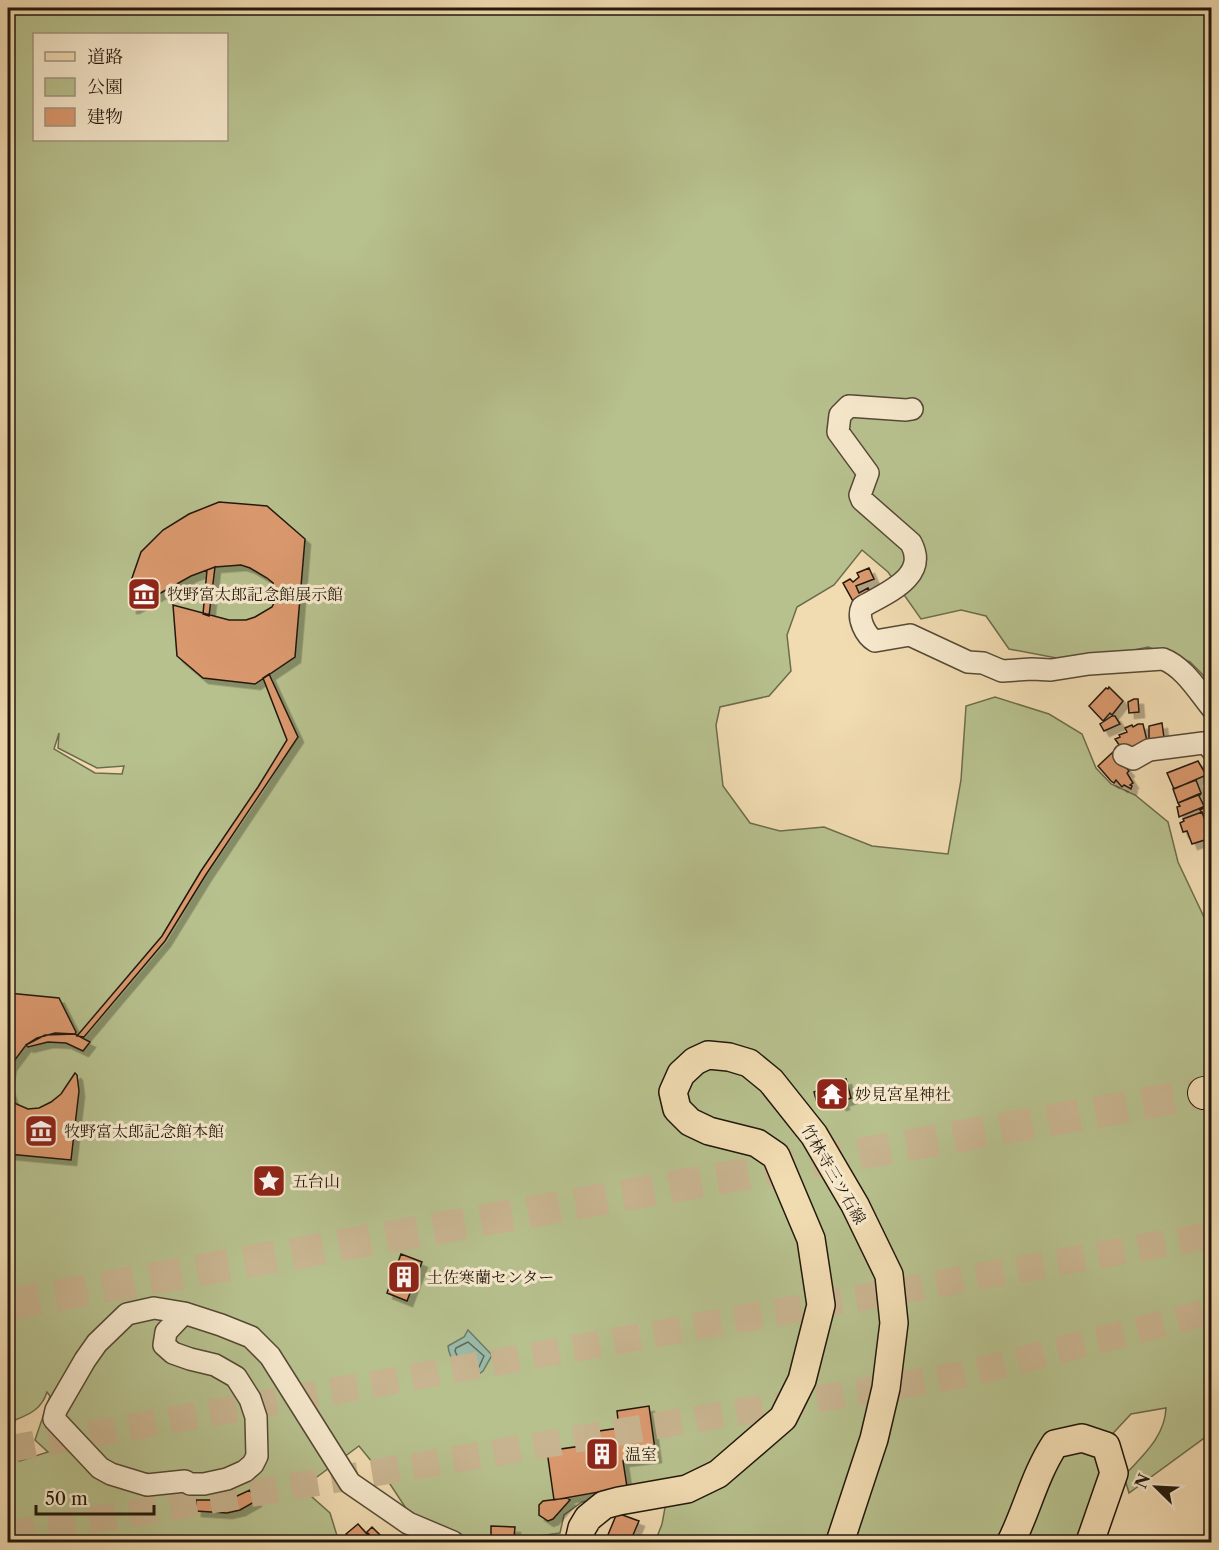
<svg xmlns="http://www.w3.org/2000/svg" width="1219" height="1550" font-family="'Libre Caslon Text','Noto Serif JP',serif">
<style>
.green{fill:#b7c18e;stroke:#6c6c4d;stroke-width:1.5;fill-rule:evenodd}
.water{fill:#9bbbaa;stroke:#6b7a6b;stroke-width:1.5}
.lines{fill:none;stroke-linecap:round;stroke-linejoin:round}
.shore{stroke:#5e6a5b;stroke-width:1.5}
.building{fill:#db996e;stroke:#22180c;stroke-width:1.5;filter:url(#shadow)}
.major-tunnel{stroke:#c8b490;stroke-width:27;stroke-dasharray:27 14;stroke-linecap:butt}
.highway-tunnel{stroke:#c8b490;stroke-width:32;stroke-dasharray:32 16;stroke-linecap:butt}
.minor-casing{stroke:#564935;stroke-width:24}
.major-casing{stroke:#22180c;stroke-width:30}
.highway-casing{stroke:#22180c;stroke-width:34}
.minor{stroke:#f6e8cc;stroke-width:21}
.major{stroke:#f1dbb1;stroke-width:27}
.highway{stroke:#f1dbb1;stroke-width:32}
.labels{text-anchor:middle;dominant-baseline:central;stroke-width:6;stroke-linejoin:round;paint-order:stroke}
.poi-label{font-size:16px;fill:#22180c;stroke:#f6e8cc;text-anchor:start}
.street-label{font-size:16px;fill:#22180c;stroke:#f6e8cc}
</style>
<defs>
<filter id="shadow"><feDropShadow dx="5.5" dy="5.5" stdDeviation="0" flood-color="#0004"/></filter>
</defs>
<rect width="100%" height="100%" fill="#f1dbb1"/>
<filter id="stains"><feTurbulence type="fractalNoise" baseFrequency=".00333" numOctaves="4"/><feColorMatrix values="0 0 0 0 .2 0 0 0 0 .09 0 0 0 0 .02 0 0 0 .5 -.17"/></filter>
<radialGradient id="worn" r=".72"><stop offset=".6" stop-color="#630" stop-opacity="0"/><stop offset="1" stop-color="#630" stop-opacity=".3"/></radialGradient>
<path class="green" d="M8,8H1211V683L1190,662L1148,647L1107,656L1067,660L1009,649L986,616L961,610L921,619L888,572L862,550L834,585L797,607L787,635L791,671L769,696L720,707L716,725L723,786L750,823L780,831L824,827L872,846L948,854L961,780L966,706L995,697L1049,714L1082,734L1096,768L1111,784L1135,795L1168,822L1178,862L1211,932V1433L1129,1493L1124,1476C1142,1456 1165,1437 1166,1408L1131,1414L1104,1443L1102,1482L1080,1542H655L662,1524L669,1486L582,1502L564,1515L560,1533L495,1542L454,1540L411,1516L390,1484L359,1446L302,1488L330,1513L339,1542H8V1458L20,1461L48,1452L35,1440L50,1396L47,1392C42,1408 31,1414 15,1420L8,1449ZM34,34H226V140H34ZM59,733L58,748L97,768L124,766L122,774L95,773L54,749Z"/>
<path class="water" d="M468,1330L492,1355L483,1371L475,1377C462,1374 449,1360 448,1346L464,1337Z"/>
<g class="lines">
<path class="shore" d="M468,1342L484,1356L479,1367L474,1370L458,1358L455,1351L456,1348Z"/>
</g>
<path class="building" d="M219,502L267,506L305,539L295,657L255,684L203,678L177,656L173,605L229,620H246L255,617L272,607L276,599L273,583L267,578L250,568L241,565L215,567L191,576L134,608H131L132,578L141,552L163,530L189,514Z
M215,567L209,616L203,614L207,570Z
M869,568L874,579L856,586L859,593L868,588L872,594L854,603L843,583L850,579L853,582L859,577L857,573Z
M269,674L298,737L205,876L165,941L84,1037L77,1036L162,936L201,871L258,787L287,740L263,678Z
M1109,687L1123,701L1112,715L1110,713L1103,721L1089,706L1106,688L1108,689Z
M1134,699H1138L1139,712L1129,713L1128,702Z
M1112,716H1115L1120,724L1104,731L1100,724Z
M1162,723L1165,745L1152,747L1151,739H1149V726Z
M1138,724H1143L1148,745L1124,752L1115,739L1120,737L1119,735L1127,732L1125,728L1132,725L1133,727Z
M1113,752L1129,771L1127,773L1133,783L1130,785L1132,786L1131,789L1124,785L1122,787L1116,780L1114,783L1111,781L1098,766Z
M1198,761L1205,773L1211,770V773L1174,789L1167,773Z
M1196,780L1201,793L1178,803L1173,789Z
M1201,794L1199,796L1204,806L1203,807L1179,817L1177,807L1180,806L1178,803Z
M1212,803V820L1208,822L1200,810Z
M1202,812L1211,838L1192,844L1187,831L1183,832L1180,823L1184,821L1183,819Z
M1206,873H1212L1211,908L1207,888Z
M8,993L59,998L76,1032L75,1034L45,1035L26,1045L11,1065L8,1080Z
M55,1033L75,1034L90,1042L83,1051L66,1043L48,1042L28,1047L26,1045L37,1038Z
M75,1073L77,1075L79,1091L71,1160L8,1154V1085L14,1103L28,1109L39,1108L51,1102L61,1094Z
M846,1079L851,1098L843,1101L844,1104L841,1105L837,1099L832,1101L830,1097L817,1103L814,1092L825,1088L826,1091L828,1090V1087L834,1086V1083Z
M401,1254L422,1262L407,1301L387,1293Z
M649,1406L656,1457L623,1461L627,1487L554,1500L547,1451L581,1446L579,1434L619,1428L617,1411Z
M250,1490L256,1501L240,1510L227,1513L196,1511V1500H221L237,1496Z
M567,1498L570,1500L553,1519L548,1521L539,1515V1505L543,1501Z
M617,1513L639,1521L630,1542H605Z
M358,1524L374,1542H353L346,1534Z
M491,1526L515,1527L514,1537L491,1536Z
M372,1527L382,1537L376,1542L367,1532Z"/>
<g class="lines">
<path class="major-tunnel" d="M8,1449L1212,1235
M8,1534L961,1375L1212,1311"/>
<path class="highway-tunnel" d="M8,1304L1204,1093"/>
<defs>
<path id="minor" d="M912,409L906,410L849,406L840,415L838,432L868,473L860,495L862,500L911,543C929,577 886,593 862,607C857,618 865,635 875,641L910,635L968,662L983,663L1002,671L1032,669L1051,670L1089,664L1163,659C1184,667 1198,691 1212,708
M1124,755L1133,759L1149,750L1203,743L1207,744L1212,750
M184,1313L166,1332L164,1345L173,1353L190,1359L215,1365L236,1377L250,1399L256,1417L257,1456L253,1464L245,1471L227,1479L204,1484H190L185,1481L147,1485L111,1474L100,1468L54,1419L56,1410L85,1360L97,1343L127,1314L154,1308L184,1313L221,1325L251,1337L270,1356L350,1483L408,1523L453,1542"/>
<path id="major" d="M579,1541L582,1528L588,1518L604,1505L619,1501L687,1489L718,1474L783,1418L802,1380L821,1305L811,1239L776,1156L757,1143L709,1131L690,1122L677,1109L673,1092L681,1074L695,1061L708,1055L729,1057L749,1063L771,1081L814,1135L855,1205L889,1275L894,1323L886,1388L874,1439L840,1542
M1011,1542C1027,1510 1035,1474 1055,1444L1082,1438L1106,1446L1114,1473L1090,1542"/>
<path id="highway" d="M1204,1093L1212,1092"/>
</defs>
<use href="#minor" class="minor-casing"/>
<use href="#major" class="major-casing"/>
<use href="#highway" class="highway-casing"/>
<use href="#minor" class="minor"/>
<use href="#major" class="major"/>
<use href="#highway" class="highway"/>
</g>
<defs>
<symbol id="museum-square" viewBox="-11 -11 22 22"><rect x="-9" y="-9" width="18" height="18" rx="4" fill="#8f2418" stroke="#f6e8cc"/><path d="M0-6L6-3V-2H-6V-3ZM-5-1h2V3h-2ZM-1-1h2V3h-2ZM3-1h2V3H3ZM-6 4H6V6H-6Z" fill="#fff"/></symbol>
<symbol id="temple-square" viewBox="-11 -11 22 22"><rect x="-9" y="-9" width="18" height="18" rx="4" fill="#8f2418" stroke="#f6e8cc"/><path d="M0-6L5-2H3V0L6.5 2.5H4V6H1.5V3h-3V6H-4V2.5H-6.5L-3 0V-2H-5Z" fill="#fff"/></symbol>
<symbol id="sight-square" viewBox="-11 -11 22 22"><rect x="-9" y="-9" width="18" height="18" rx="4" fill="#8f2418" stroke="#f6e8cc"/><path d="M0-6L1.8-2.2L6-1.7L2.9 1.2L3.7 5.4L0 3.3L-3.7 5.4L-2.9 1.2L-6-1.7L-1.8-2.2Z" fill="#fff"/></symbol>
<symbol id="building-square" viewBox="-11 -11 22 22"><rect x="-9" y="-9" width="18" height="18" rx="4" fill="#8f2418" stroke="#f6e8cc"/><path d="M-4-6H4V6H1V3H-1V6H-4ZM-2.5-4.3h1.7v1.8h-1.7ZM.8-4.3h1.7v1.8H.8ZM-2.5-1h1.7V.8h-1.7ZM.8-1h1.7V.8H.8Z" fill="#fff"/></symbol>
</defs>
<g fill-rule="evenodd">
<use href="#museum-square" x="125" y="575" width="38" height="38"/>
<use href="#temple-square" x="813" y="1075" width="38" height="38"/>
<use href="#museum-square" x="22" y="1112" width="38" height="38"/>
<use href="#sight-square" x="250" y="1162" width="38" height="38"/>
<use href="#building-square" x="385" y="1258" width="38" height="38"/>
<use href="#building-square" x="583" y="1435" width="38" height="38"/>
</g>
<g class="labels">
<g class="poi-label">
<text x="167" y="594">牧野富太郎記念館展示館</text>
<text x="855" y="1094">妙見宮星神社</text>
<text x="64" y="1131">牧野富太郎記念館本館</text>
<text x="292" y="1181">五台山</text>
<text x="427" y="1277">土佐寒蘭センター</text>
<text x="625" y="1454">温室</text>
</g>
<g class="street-label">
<text transform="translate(834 1174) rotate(60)">竹林寺三ツ石線</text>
</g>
</g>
<rect width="1219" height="1550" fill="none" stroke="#f1dbb1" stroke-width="30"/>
<rect x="9" y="9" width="1201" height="1532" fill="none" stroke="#22180c" stroke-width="3"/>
<rect x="15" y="15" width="1189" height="1520" fill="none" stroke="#22180c" stroke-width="1.5"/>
<rect x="33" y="33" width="195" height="108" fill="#f6e8cc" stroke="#a1957f" stroke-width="1.5"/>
<rect x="45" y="52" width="30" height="9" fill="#f1dbb1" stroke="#a1957f" stroke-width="1.5"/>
<text x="87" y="63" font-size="18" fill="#22180c">道路</text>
<rect x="45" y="78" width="30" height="18" fill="#b7c18e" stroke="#a1957f" stroke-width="1.5"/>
<text x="87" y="93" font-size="18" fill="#22180c">公園</text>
<rect x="45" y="108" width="30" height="18" fill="#db996e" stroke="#a1957f" stroke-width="1.5"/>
<text x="87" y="123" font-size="18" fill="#22180c">建物</text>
<g transform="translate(1156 1487) rotate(294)" stroke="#f6e8cc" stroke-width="4.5" paint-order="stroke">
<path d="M0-4.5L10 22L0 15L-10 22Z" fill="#22180c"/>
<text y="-9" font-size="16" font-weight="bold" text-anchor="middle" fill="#22180c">N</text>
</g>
<path d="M36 1505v9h118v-9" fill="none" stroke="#22180c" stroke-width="3"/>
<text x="45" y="1505" font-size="18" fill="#22180c" stroke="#f6e8cc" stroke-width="4.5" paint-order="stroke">50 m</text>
<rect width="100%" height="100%" filter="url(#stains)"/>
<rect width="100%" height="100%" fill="url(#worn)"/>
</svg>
